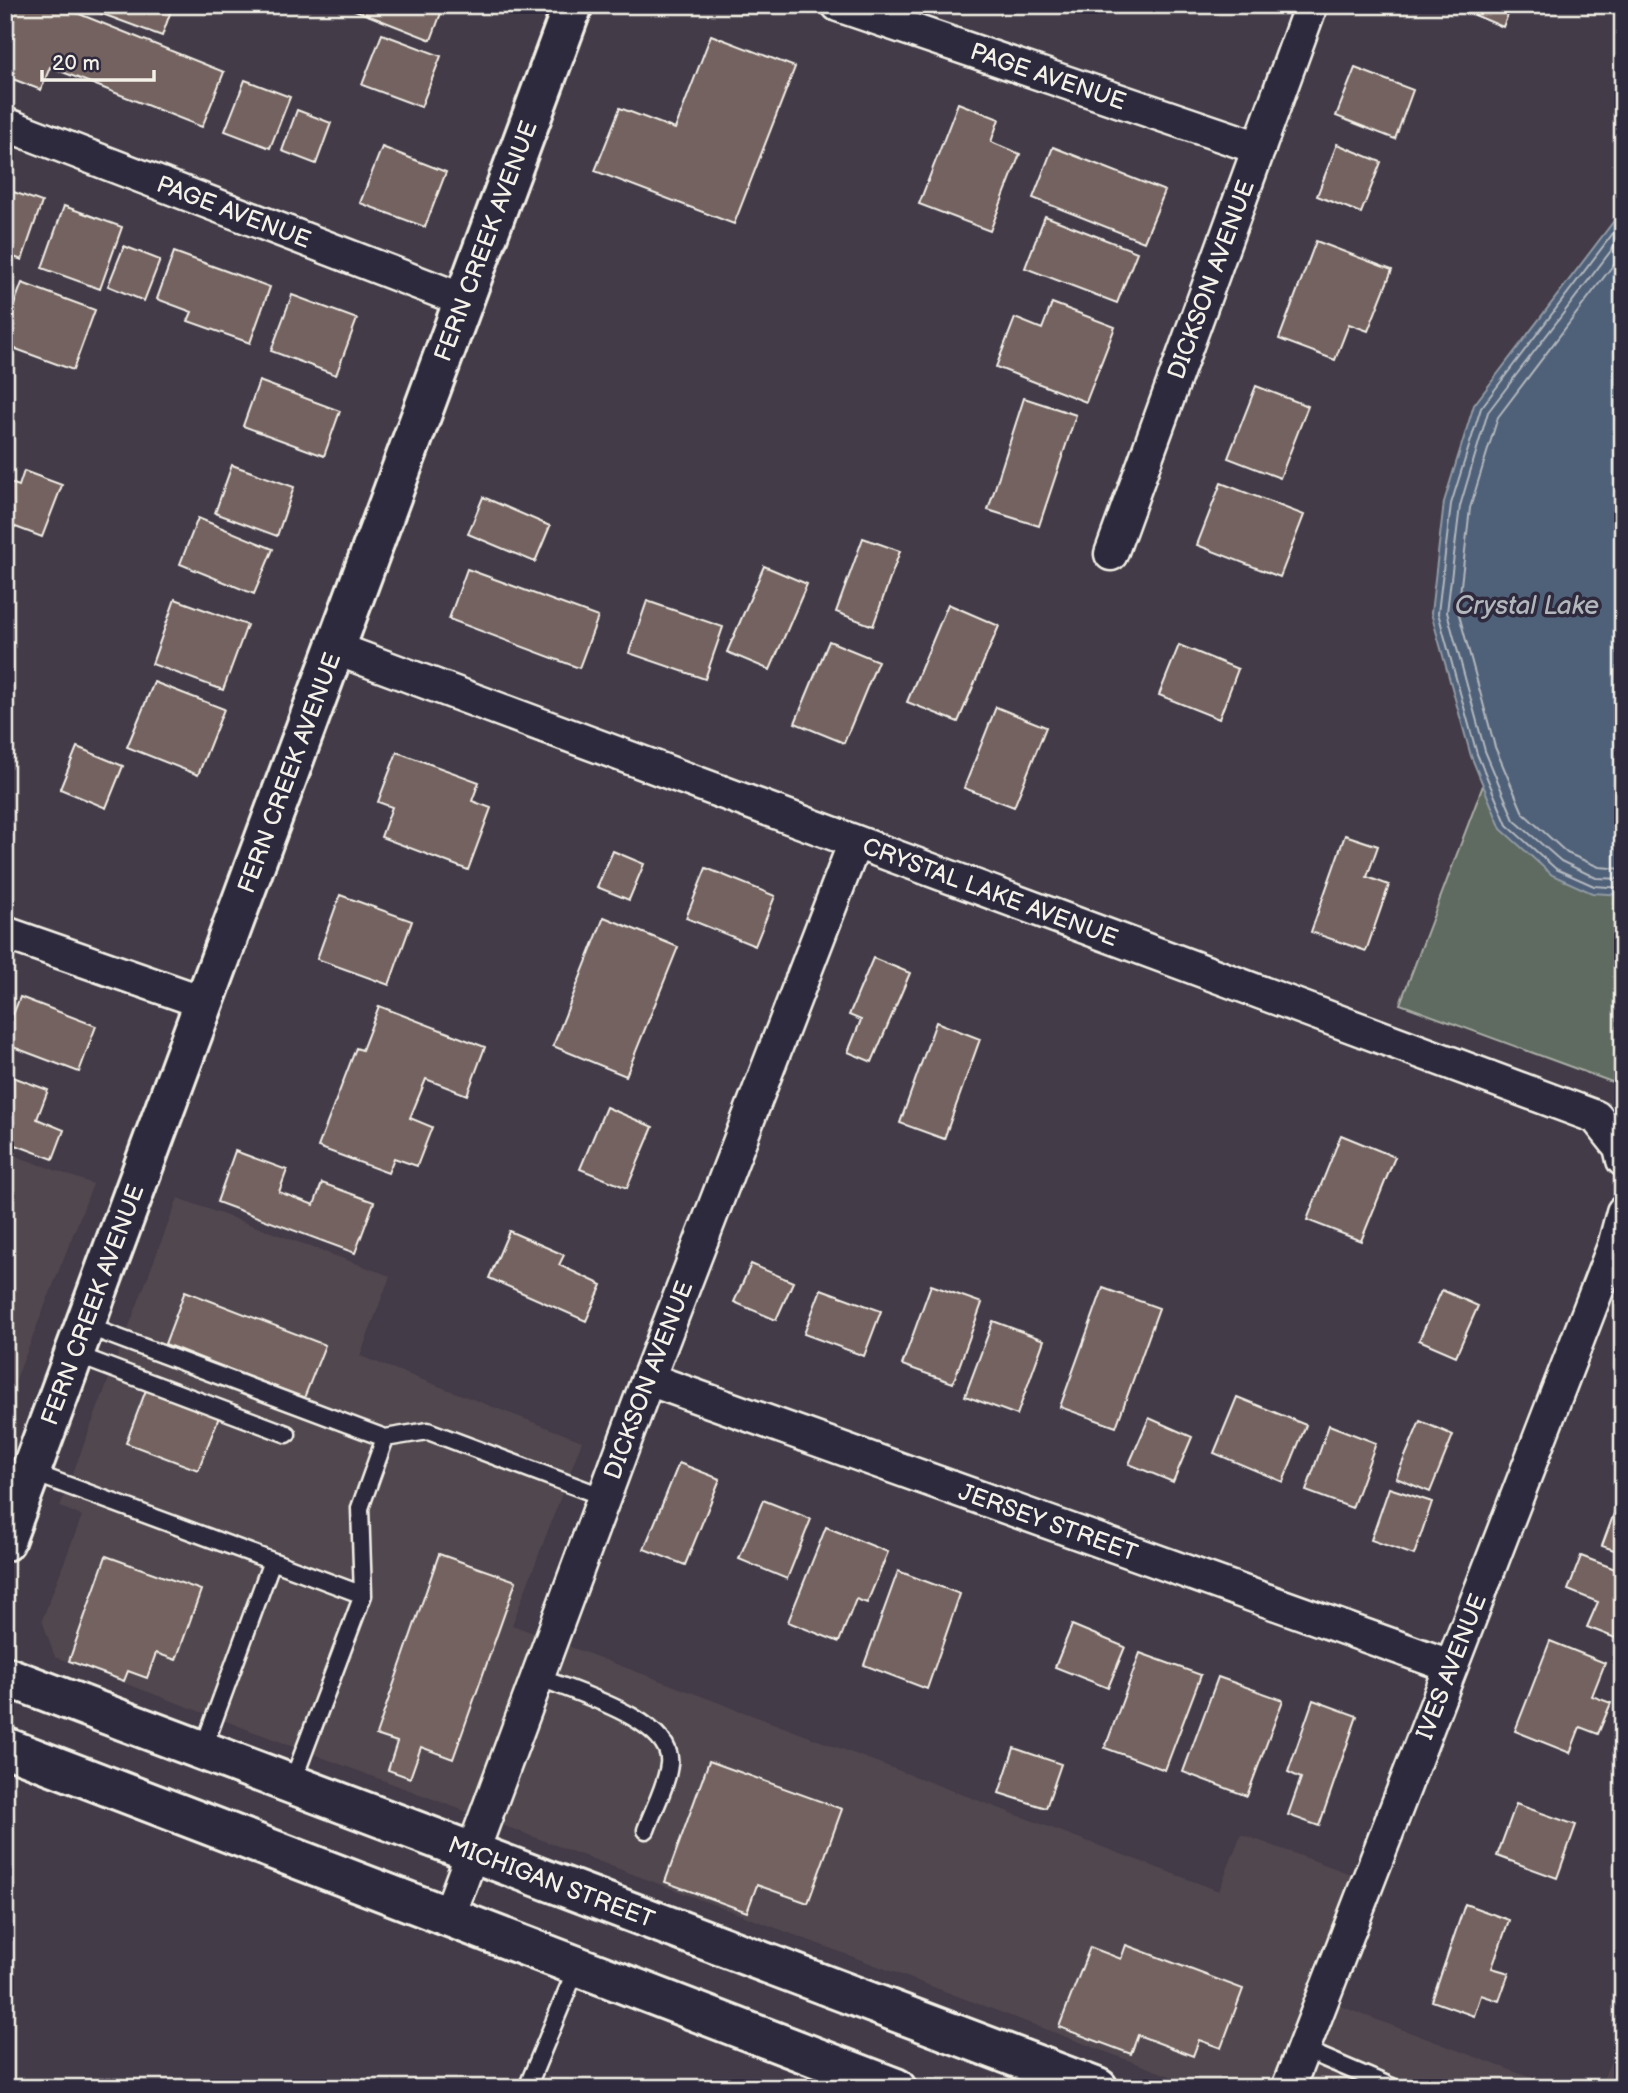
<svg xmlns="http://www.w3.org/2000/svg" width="1628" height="2093" font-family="'Balsamiq Sans',sans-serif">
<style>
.built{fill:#51474f}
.green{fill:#5e6b60;stroke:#a9aea4;stroke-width:2}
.water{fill:#4f6079;stroke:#919aa5;stroke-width:2}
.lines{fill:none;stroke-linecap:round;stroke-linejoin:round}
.shore{stroke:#b2b7bc;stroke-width:2}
.building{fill:#736260;stroke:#f4f1e8;stroke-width:2}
.lane-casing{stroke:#f4f1e8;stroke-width:21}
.street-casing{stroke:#f4f1e8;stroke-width:37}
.secondary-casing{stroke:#f4f1e8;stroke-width:44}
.lane{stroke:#2f2a3d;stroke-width:16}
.street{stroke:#2f2a3d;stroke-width:32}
.secondary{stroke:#2f2a3d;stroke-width:38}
.labels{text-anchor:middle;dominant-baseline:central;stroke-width:7;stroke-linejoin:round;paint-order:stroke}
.street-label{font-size:24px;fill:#f4f1e8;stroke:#2f2a3d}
.water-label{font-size:26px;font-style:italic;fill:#b2b7bc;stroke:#2f2a3d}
</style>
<rect width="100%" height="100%" fill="#433b48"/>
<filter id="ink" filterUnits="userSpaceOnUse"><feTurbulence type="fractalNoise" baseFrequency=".0143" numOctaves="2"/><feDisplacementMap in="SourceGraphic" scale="14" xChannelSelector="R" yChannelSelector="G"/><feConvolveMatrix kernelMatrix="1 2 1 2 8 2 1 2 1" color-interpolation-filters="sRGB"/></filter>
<g filter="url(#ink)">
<path class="built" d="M5,1152L93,1184L5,1407Z
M178,1198L390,1276L360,1356L582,1441L512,1625L1219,1891L1241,1834L1367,1880L1324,2000L1558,2088H1202L55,1657L42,1620L82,1516L60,1507Z
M1623,2029V2088H1600Z"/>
<path class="green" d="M1550,609L1623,692V1086L1400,1004Z"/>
<path class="water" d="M1623,209V895L1592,893L1552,875L1501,829L1471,756L1431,613L1444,502L1474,405Z"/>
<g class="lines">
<path class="shore" d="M1623,220L1481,408L1451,504L1438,613L1477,754L1507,825L1556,869L1594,886L1623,888
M1623,235L1488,412L1460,506L1447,612L1485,751L1514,820L1561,861L1596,878L1623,879
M1623,252L1498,417L1470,508L1458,611L1495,747L1523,813L1567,853L1599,867L1623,869"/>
</g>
<path class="building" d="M5,5H57L224,72L202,127L50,67L41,90L5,76Z
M78,5H173L162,36Z
M342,5H444L431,40Z
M1451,5H1512L1503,27Z
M382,34L441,56L421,107L362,85Z
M711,35L795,67L734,224L595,171L620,108L675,129Z
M1355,68L1413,90L1395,139L1336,116Z
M245,80L290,97L270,148L225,131Z
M958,103L999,119L991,142L1020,154L990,231L919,204Z
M297,110L331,123L316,164L282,151Z
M1337,144L1381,162L1361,213L1317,196Z
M382,147L446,172L425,227L360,203Z
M1053,147L1165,191L1144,242L1033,198Z
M5,189L42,202L22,260L5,254Z
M64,206L122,227L100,289L42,268Z
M1045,216L1137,252L1117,303L1025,268Z
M1316,241L1392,270L1368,331L1349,324L1335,360L1279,339Z
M124,246L160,260L144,301L108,286Z
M174,252L270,287L250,343L188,321L192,312L157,299Z
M22,283L95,310L73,370L5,345V329Z
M292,295L357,319L336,375L271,351Z
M1052,303L1115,327L1086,402L996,367L1015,318L1042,329Z
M259,381L340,411L324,456L243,426Z
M1256,386L1308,406L1280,478L1228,458Z
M1024,398L1076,415L1039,526L988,510Z
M232,465L294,487L277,536L215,513Z
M24,471L62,485L42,537L5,523V481L19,486Z
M1221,483L1304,515L1280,577L1197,545Z
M483,497L550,526L535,562L468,534Z
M198,518L273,549L254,594L180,564Z
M863,538L900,551L873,626L836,612Z
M764,566L807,584L770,670L727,652Z
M467,569L598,617L579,668L449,619Z
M175,599L247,625L223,690L152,664Z
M647,601L723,627L705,679L629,653Z
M948,604L999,626L958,722L907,702Z
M829,641L878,661L844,743L795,723Z
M1179,645L1238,669L1219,719L1159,695Z
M154,682L224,709L198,775L127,747Z
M996,707L1046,727L1014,807L964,788Z
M77,747L123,766L106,808L60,789Z
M397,752L479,782L472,801L491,808L468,870L381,837L392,807L378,802Z
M1345,835L1378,846L1367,877L1389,885L1366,951L1311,932Z
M613,851L644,864L629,900L597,887Z
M706,868L775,896L755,946L686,918Z
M340,895L412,921L389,985L317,959Z
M604,917L678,947L626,1076L553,1046Z
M873,958L910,973L872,1062L848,1052L861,1020L849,1015Z
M20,997L96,1026L79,1072L5,1044V1035Z
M379,1006L485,1047L467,1095L426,1079L410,1118L432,1127L417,1166L394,1158L388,1173L318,1147L356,1048L362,1050Z
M936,1022L980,1039L944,1139L900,1123Z
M5,1074L48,1090L37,1119L64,1130L53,1159L5,1141Z
M606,1107L653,1127L627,1188L580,1169Z
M1341,1135L1395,1157L1361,1241L1307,1220Z
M235,1151L287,1170L279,1192L314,1205L322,1183L374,1202L355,1253L217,1202Z
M509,1231L564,1255L559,1265L602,1285L586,1321L489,1278Z
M751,1264L793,1282L776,1320L734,1302Z
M931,1285L982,1303L953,1383L902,1365Z
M1103,1288L1159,1308L1116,1427L1060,1407Z
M821,1289L881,1311L864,1356L804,1334Z
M1442,1290L1478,1306L1456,1356L1419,1340Z
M185,1291L325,1345L304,1398L165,1344Z
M993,1321L1044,1340L1017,1415L965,1396Z
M146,1390L219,1417L198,1470L126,1443Z
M1237,1397L1306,1425L1283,1482L1214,1453Z
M1149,1418L1192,1437L1173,1482L1129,1464Z
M1420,1421L1453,1435L1430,1492L1396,1478Z
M1329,1425L1376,1443L1352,1508L1306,1491Z
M679,1463L720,1479L685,1565L644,1549Z
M1389,1488L1432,1502L1414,1555L1371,1540Z
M1623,1489V1553L1602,1546Z
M763,1500L811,1519L787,1579L739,1559Z
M826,1527L888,1552L867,1603L856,1599L839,1642L788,1622Z
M439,1554L516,1581L453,1759L421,1747L410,1778L388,1770L397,1742L376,1735Z
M106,1556L201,1590L176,1660L156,1653L147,1678L128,1671L124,1681L69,1661Z
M1581,1556L1623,1572V1641L1587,1627L1598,1602L1568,1590Z
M898,1571L960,1594L927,1689L864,1665Z
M1072,1625L1125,1647L1108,1688L1055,1667Z
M1550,1641L1605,1663L1592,1696L1611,1703L1598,1734L1580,1727L1570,1753L1515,1731Z
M1140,1653L1201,1675L1165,1770L1105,1748Z
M1218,1677L1283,1700L1247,1796L1183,1772Z
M1313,1700L1357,1716L1319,1826L1288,1815L1301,1778L1288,1772Z
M1014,1748L1061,1764L1046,1808L999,1793Z
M709,1761L842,1809L808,1903L757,1885L747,1912L665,1882Z
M1516,1804L1576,1825L1557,1878L1497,1856Z
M1465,1904L1509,1920L1492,1968L1509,1973L1499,2001L1481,1995L1474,2016L1432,2001Z
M1126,1945L1243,1989L1221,2048L1199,2040L1193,2056L1138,2035L1131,2054L1059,2027L1090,1947L1121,1959Z"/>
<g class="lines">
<defs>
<path id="lane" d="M84,1325L385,1438L428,1431L604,1497
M74,1354L287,1434
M31,1472L272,1561L203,1749
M272,1561L363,1595
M538,1677C571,1691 675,1720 669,1764C667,1785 653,1810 646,1830
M292,1783L363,1595L360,1508L385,1438
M1303,2049L1392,2087
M527,2088L577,1967"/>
<g id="street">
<path id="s1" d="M838,5L1259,148"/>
<path id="s2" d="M5,124L463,300"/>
<path id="s3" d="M1111,554L1311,5"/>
<path id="s4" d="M334,648L1596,1117L1620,1147L1623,1160"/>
<path d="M5,933L203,1002"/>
<path id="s5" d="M648,1379L1450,1666"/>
<path id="s6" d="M448,1918L648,1379L855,842"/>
<path id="s7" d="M1288,2088L1614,1246L1623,1212"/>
</g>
<g id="secondary">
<path id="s8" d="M5,1541L573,5"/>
<path id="s9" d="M5,1676L1098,2088"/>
<path d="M5,1747L896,2088"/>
</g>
</defs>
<use href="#lane" class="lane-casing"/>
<use href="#street" class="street-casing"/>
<use href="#secondary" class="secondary-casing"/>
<use href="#lane" class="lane"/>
<use href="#street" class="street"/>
<use href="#secondary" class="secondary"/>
</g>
</g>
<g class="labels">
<g class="street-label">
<text stroke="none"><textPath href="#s1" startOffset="222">PAGE AVENUE</textPath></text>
<text stroke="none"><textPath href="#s2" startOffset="245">PAGE AVENUE</textPath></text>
<text stroke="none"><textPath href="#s8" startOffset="1386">FERN CREEK AVENUE</textPath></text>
<text stroke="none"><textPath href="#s3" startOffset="292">DICKSON AVENUE</textPath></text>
<text stroke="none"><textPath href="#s8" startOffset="819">FERN CREEK AVENUE</textPath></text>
<text stroke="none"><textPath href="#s4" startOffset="700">CRYSTAL LAKE AVENUE</textPath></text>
<text stroke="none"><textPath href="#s8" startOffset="252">FERN CREEK AVENUE</textPath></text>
<text stroke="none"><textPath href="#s6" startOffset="574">DICKSON AVENUE</textPath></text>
<text stroke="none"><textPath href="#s5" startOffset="425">JERSEY STREET</textPath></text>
<text stroke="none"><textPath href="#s7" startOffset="452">IVES AVENUE</textPath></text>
<text stroke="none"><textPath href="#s9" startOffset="584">MICHIGAN STREET</textPath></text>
</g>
<g class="water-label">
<text x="1527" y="606">Crystal Lake</text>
</g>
</g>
<rect width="1628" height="2093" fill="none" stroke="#2f2a3d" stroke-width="28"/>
<rect x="14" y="14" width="1600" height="2065" fill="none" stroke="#f4f1e8" stroke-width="2.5" filter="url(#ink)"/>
<path d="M42 70v10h112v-10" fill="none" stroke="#f4f1e8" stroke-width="3.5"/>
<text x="52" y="70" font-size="21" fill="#f4f1e8" stroke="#2f2a3d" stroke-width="5" paint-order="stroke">20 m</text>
</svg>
